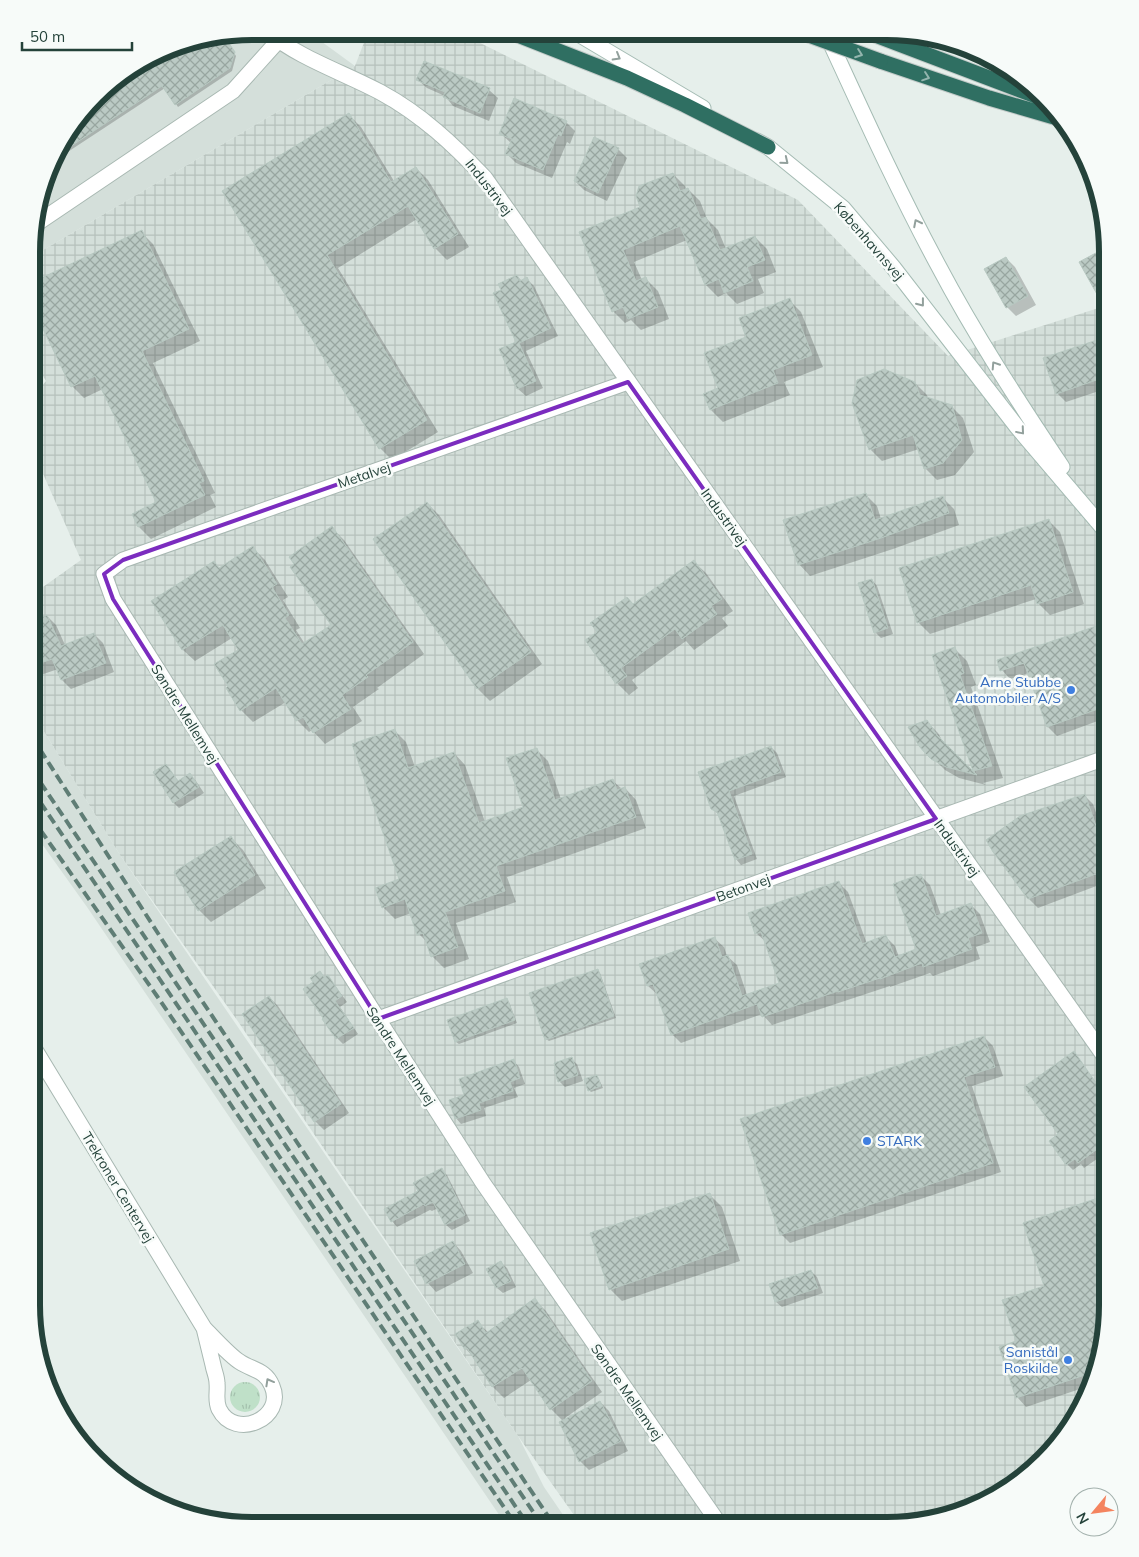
<svg xmlns="http://www.w3.org/2000/svg" width="1139" height="1557" font-family="Mulish,sans-serif">
<style>
.built{fill:#d4dfda}
.industrial{fill:url(#industrial-grid)}
.grass{fill:url(#grass-tufts)}
.shadow{fill:#0003}
.building{fill:url(#building-cross-hatch);stroke:#b8c9c2}
.lines{fill:none;stroke-linecap:round;stroke-linejoin:round}
.minor-casing{stroke:#a8b8b2;stroke-width:17}
.secondary-casing{stroke:#a4bbb3;stroke-width:17}
.motorway-casing{stroke:#c2cac8;stroke-width:17}
.minor{stroke:#fff;stroke-width:15}
.secondary{stroke:#fff;stroke-width:15}
.motorway{stroke:#2f6f62;stroke-width:15}
.rail{stroke:#5f7d75;stroke-width:4;stroke-dasharray:10 5;stroke-linecap:butt}
.motorway-bridge-casing{stroke:#c2cac8;stroke-width:17;stroke-linecap:butt}
.motorway-bridge{stroke:#2f6f62;stroke-width:15}
.oneway{stroke:#93b5ae}
.oneway2{stroke:#92a09c}
.marked{fill:none;stroke:#7b2cbf;stroke-width:4;stroke-linejoin:round}
.shop-dot{fill:#3f7fe0;stroke:#f7fbf9;stroke-width:2}
.labels{text-anchor:middle;dominant-baseline:central;stroke-width:5;stroke-linejoin:round;paint-order:stroke}
.street-label{font-size:14px;fill:#24423a;stroke:#f7fbf9}
.shop-label{font-size:14px;fill:#366cbe;stroke:#f7fbf9;text-anchor:end}
.rim{fill:none;stroke:#24423a;stroke-width:6}
</style>
<defs>
<pattern id="industrial-grid" width="8" height="8" patternUnits="userSpaceOnUse" patternTransform="scale(1.25)"><rect width="8" height="8" fill="#d4dfda"/><path d="M0 4h8M4 0v8" fill="none" stroke="#b6c1bc"/></pattern>
<pattern id="grass-tufts" width="24" height="20" patternUnits="userSpaceOnUse" patternTransform="scale(1.25)"><rect width="24" height="20" fill="#bfe0c8"/><path d="M3 7l-1-3M5 7V3M7 7l1-3M15 17l-1-3M17 17v-4M19 17l1-3" fill="none" stroke="#a4c1ad"/></pattern>
<pattern id="building-cross-hatch" width="8" height="8" patternUnits="userSpaceOnUse" patternTransform="scale(1.25)"><rect width="8" height="8" fill="#bbcac4"/><path d="M0 0l8 8M0 8l8-8" fill="none" stroke="#98a6a0"/></pattern>
</defs>
<rect width="100%" height="100%" fill="#e6efeb"/>
<path class="built" d="M252,31H307L355,66L33,256V223L61,142L107,86L181,43Z
M32,712L120,855L518,1436L544,1487L570,1525H506L87,907L32,830Z"/>
<path class="industrial" d="M368,32H458L798,200L948,356L1108,305L1107,1320L1096,1376L1071,1427L1033,1471L985,1503L887,1526L581,1525L518,1436L237,1020L120,855L32,712L33,594L81,560L33,451V396L46,381L33,360V256L355,66Z"/>
<path class="grass" d="M230 1397a15 15 0 1 1 30 0a15 15 0 1 1-30 0Z"/>
<path class="shadow" d="M223,36L236,56L232,71L178,107L165,88L54,161L61,142L107,86L181,43Z
M418,80L489,90L498,98L489,121L453,106L445,96L427,88Z
M349,115L361,127L394,181L416,168L428,180L469,247L447,260L435,248L417,219L338,268L438,432L392,460L380,448L224,191Z
M566,122L575,131L570,144L567,142L552,178L516,163L507,154L511,143L500,133Z
M618,149L627,158L607,201L584,190L575,181Z
M673,174L685,186L686,190L688,189L700,201L707,219L718,230L726,249L755,237L767,249L776,272L758,279L764,293L737,304L726,293L718,297L706,285L687,240L634,262L642,280L646,279L658,291L669,319L641,330L631,320L625,323L613,311L581,232L642,208Z
M141,232L153,244L200,341L153,363L215,493L210,495L216,507L151,539L139,527L134,514L157,503L103,389L84,398L72,386Z
M1006,258L1015,267L1036,305L1016,316L1007,307Z
M517,276L522,281L527,279L534,286L558,336L526,351L543,388L526,396L518,389L501,350L518,342L503,290Z
M789,300L801,312L823,367L784,382L790,395L723,422L711,410L705,395L719,389L748,338Z
M1108,340V388L1066,402L1057,393L1097,341L1099,343Z
M915,383L927,395L928,399L951,406L963,418L974,452L955,475L937,480L925,468L919,449L882,461L870,449Z
M1108,414V430L1103,415Z
M866,495L877,506L881,519L942,497L954,509L959,525L893,549L810,576L799,564Z
M427,503L439,515L542,664L490,701L478,689L375,540Z
M1048,520L1060,532L1084,604L1050,615L1038,603L1036,599L930,634L918,622Z
M332,528L344,540L424,654L377,688L379,689L353,707L362,721L325,744L312,730L309,732L297,720L286,702L253,722L241,710L240,650L232,638L195,661L183,650L153,601L214,563L220,569L253,548L265,560L288,597L283,600L300,628L296,630L305,644L333,626Z
M694,562L706,573L733,611L722,618L728,626L694,650L686,641L632,680L638,688L629,695L617,683L598,632Z
M872,580L877,586L893,634L881,638L875,632Z
M47,616L56,625L65,645L94,634L103,643L114,672L71,689L62,680L58,669L32,678V622Z
M1108,623L1103,719L1057,736L1048,727L1029,673L1010,679L1002,670Z
M955,649L967,661L976,685L971,687L1003,778L983,783L986,785L959,778L945,770L920,745L926,721L938,733L943,742L976,775L934,656Z
M394,730L406,742L415,767L454,753L465,765L485,822L524,808L536,749L548,761L561,799L613,781L622,789L625,788L636,800L646,828L507,877L516,902L456,923L469,959L444,968L432,956L428,943L419,934L411,913L395,919L383,907L400,880Z
M771,747L777,753L786,777L734,796L757,859L741,865L736,859L718,814L712,808Z
M166,765L179,782L190,775L196,781L204,793L179,808L174,803Z
M1084,795L1093,804L1107,844V882L1038,908L1029,899Z
M231,838L243,850L266,888L211,922L199,910Z
M920,875L930,885L941,915L970,904L980,914L990,942L976,947L980,959L933,976L930,973L890,987V986L772,1025L762,1014L681,1043L672,1034L658,995L648,986L641,964L714,938L724,947L727,956L737,965L747,995L780,984L766,942L756,933L839,883L848,892L867,944L886,937L895,946L899,957L918,950Z
M597,970L600,973L616,1018L549,1041L546,1039Z
M328,976L347,1002L340,1007L358,1034L343,1044L337,1038L324,1019L325,978Z
M269,997L278,1006L349,1113L324,1130L315,1121Z
M507,999L509,1002L517,1023L459,1044L456,1042L449,1021Z
M984,1037L993,1046L1003,1076L972,1086L1001,1172L790,1243L781,1234Z
M571,1059L577,1064L583,1081L565,1087L559,1081Z
M1079,1059L1107,1098V1152L1084,1168L1081,1164L1073,1170L1067,1164L1059,1135Z
M514,1061L519,1067L525,1084L514,1088L518,1097L484,1108L486,1116L461,1124L456,1118L465,1096Z
M597,1076L599,1079L603,1088L591,1092L589,1090Z
M441,1170L447,1175L470,1221L452,1230L446,1225L438,1208L432,1211L430,1210L397,1227L392,1221Z
M710,1195L722,1207L740,1261L622,1301L610,1289Z
M1107,1196V1320L1096,1376L1092,1385L1026,1407L1018,1398L1000,1347L1018,1342L1046,1287L1025,1224Z
M453,1242L461,1251L473,1273L436,1292L428,1283L416,1261Z
M501,1263L507,1268L516,1287L503,1293L497,1288L488,1269Z
M811,1271L817,1277L823,1293L782,1307L776,1302L770,1285Z
M535,1300L546,1311L602,1392L565,1418L566,1419L600,1402L609,1411L628,1451L589,1470L580,1461L563,1421L551,1409L531,1380L504,1398L493,1387L474,1358L466,1349L477,1322L488,1332Z
M1038,1465L1033,1471L1029,1473L1027,1469Z"/>
<path class="building" d="M224,36L235,52L230,68L175,105L162,86L56,156L61,142L107,86L181,43Z
M424,61L490,88L480,113L443,97L445,92L416,80Z
M514,98L567,121L561,136L558,134L543,170L505,154L512,139L499,134Z
M349,113L391,182L416,167L458,234L434,249L408,206L327,255L427,420L379,449L222,191Z
M594,137L619,148L598,193L574,181Z
M673,173L680,191L688,188L701,219L706,217L720,250L755,236L765,260L747,267L753,281L724,293L719,279L705,285L680,226L623,250L636,281L646,277L658,307L628,319L623,307L612,312L579,232L640,207L636,196L639,186Z
M142,230L189,329L142,351L204,481L199,483L205,495L138,527L132,514L156,502L95,376L71,387L33,308V282Z
M1107,247L1108,252V314L1079,262Z
M1006,257L1028,296L1006,308L984,269Z
M517,275L520,281L527,277L551,328L519,343L536,381L517,389L499,349L516,342L493,293L501,290L498,284Z
M790,298L812,355L773,370L778,383L710,410L703,394L718,388L704,353L746,337L739,318Z
M1097,340L1108,370V376L1056,394L1043,358Z
M884,369L915,382L920,395L952,405L962,440L943,463L924,469L913,435L869,450L852,403L857,380Z
M866,493L875,520L943,496L949,513L881,538L798,565L783,520Z
M427,502L531,652L477,689L373,539Z
M1049,519L1073,592L1037,604L1031,585L917,623L899,568Z
M332,526L413,642L366,675L368,677L342,695L351,709L313,733L303,717L296,721L276,688L240,711L226,688L228,686L214,664L238,650L223,625L182,650L151,601L214,561L219,568L253,546L277,584L272,587L289,615L285,618L302,644L331,625L290,567L294,564L289,557Z
M694,560L722,599L711,606L717,614L682,639L675,629L621,668L627,676L616,684L585,640L597,632L590,623L627,597L633,604Z
M872,579L888,628L874,633L858,583Z
M47,615L61,646L94,633L106,663L61,680L52,659L32,666V621Z
M1108,622V730L1106,731L1098,709L1047,727L1024,663L1000,671L997,660Z
M955,647L964,673L960,675L992,766L973,771L932,655Z
M927,720L937,735L977,775L946,767L931,759L925,753L919,746L908,727Z
M395,729L408,768L454,752L479,823L523,807L506,758L537,748L555,800L613,779L617,790L625,787L636,817L496,866L505,891L445,912L458,947L431,957L423,933L417,935L405,899L382,908L375,888L399,879L352,744Z
M771,746L781,772L729,791L752,854L735,860L717,812L711,809L698,772Z
M166,764L178,781L190,773L199,787L173,803L153,772Z
M1085,794L1107,858V870L1028,899L993,852L986,840L1020,816Z
M231,836L255,875L198,911L174,872Z
M921,874L936,916L971,903L982,933L968,938L972,949L923,967L922,963L880,979V978L838,992V991L762,1017L757,1004L671,1035L653,984L647,986L639,964L715,937L722,957L728,955L742,996L779,983L761,932L755,934L748,913L839,881L862,944L886,935L895,957L916,949L893,884Z
M598,969L614,1016L545,1040L529,993Z
M320,971L324,977L328,975L342,996L335,1001L354,1028L336,1039L322,1019L323,1018L303,989L313,982L310,978Z
M269,996L341,1104L314,1122L242,1014Z
M507,998L515,1020L455,1042L447,1020Z
M984,1036L995,1067L964,1077L993,1163L780,1235L740,1119Z
M1074,1051L1107,1099V1142L1078,1163L1075,1159L1066,1165L1049,1141L1058,1134L1024,1087Z
M572,1057L578,1075L558,1082L554,1070L556,1069L554,1063Z
M514,1059L520,1078L510,1082L513,1091L479,1103L481,1110L455,1119L449,1100L464,1095L459,1079Z
M597,1075L601,1086L588,1091L584,1079Z
M442,1168L465,1215L445,1225L433,1202L425,1206L424,1204L391,1222L384,1209L418,1191L413,1183Z
M710,1193L729,1249L609,1290L590,1233Z
M1107,1195V1320L1097,1371L1016,1398L999,1347L1016,1341L1002,1300L1044,1286L1023,1223Z
M453,1241L465,1264L426,1284L414,1261Z
M501,1261L511,1281L496,1288L486,1269Z
M811,1270L818,1288L775,1302L769,1284Z
M535,1298L592,1381L550,1410L522,1368L492,1387L467,1348L465,1350L455,1334L478,1320L486,1333Z
M600,1401L621,1441L579,1462L559,1422Z"/>
<g class="lines">
<defs>
<path id="minor" d="M266,31C301,59 340,71 380,92C421,114 454,145 485,178L1107,1060
M33,226L233,91L278,41
M628,382L123,560L104,574L113,599L378,1019L483,1183L720,1525
M378,1019L1108,757
M32,1045L204,1328C213,1337 230,1356 240,1362C252,1370 266,1370 272,1386C286,1418 235,1441 219,1409C215,1400 218,1393 217,1383C217,1377 214,1371 213,1365C210,1353 207,1340 204,1328"/>
<path id="secondary" d="M575,32L703,108
M826,33C862,111 897,189 938,265C975,335 1018,401 1062,467
M757,141L768,147L843,208L893,267L1017,427L1108,534"/>
<path id="motorway" d="M510,32L627,78L685,105L768,147
M870,33L1044,99
M880,61L989,98L1061,119"/>
</defs>
<use href="#minor" class="minor-casing"/>
<use href="#secondary" class="secondary-casing"/>
<use href="#motorway" class="motorway-casing"/>
<use href="#minor" class="minor"/>
<use href="#secondary" class="secondary"/>
<use href="#motorway" class="motorway"/>
<path class="rail" d="M32,737L186,977L554,1525
M32,770L542,1525
M32,790L528,1525
M32,818L157,996L516,1525"/>
<defs>
<path id="motorway-bridge" d="M806,34L880,61"/>
</defs>
<use href="#motorway-bridge" class="motorway-bridge-casing"/>
<use href="#motorway-bridge" class="motorway-bridge"/>
</g>
<defs><path id="oneway-chevron" d="M-2-3.5L2.5 0L-2 3.5" fill="none" stroke-width="1.6" stroke-linecap="round" stroke-linejoin="round" transform="scale(1.25)"/></defs>
<g class="oneway">
<use href="#oneway-chevron" transform="translate(859 54) rotate(20)"/>
<use href="#oneway-chevron" transform="translate(926 77) rotate(19)"/>
</g>
<g class="oneway2">
<use href="#oneway-chevron" transform="translate(617 57) rotate(30)"/>
<use href="#oneway-chevron" transform="translate(785 161) rotate(39)"/>
<use href="#oneway-chevron" transform="translate(917 223) rotate(-117)"/>
<use href="#oneway-chevron" transform="translate(921 303) rotate(52)"/>
<use href="#oneway-chevron" transform="translate(995 365) rotate(-123)"/>
<use href="#oneway-chevron" transform="translate(1021 431) rotate(50)"/>
<use href="#oneway-chevron" transform="translate(269 1382) rotate(-119)"/>
</g>
<path class="marked" d="M628,382L936,819L378,1019L113,599L104,574L123,560Z"/>
<g class="shop-dot">
<circle cx="1071" cy="690" r="5"/>
<circle cx="867" cy="1141" r="5"/>
<circle cx="1068" cy="1360" r="5"/>
</g>
<g class="labels">
<g class="street-label">
<text transform="translate(489 187) rotate(52)">Industrivej</text>
<text transform="translate(869 241) rotate(49)">Københavnsvej</text>
<text transform="translate(364 475) rotate(-19)">Metalvej</text>
<text transform="translate(724 517) rotate(54)">Industrivej</text>
<text transform="translate(185 714) rotate(58)">Søndre Mellemvej</text>
<text transform="translate(957 848) rotate(54)">Industrivej</text>
<text transform="translate(743 888) rotate(-20)">Betonvej</text>
<text transform="translate(401 1056) rotate(57)">Søndre Mellemvej</text>
<text transform="translate(118 1187) rotate(59)">Trekroner Centervej</text>
<text transform="translate(627 1392) rotate(55)">Søndre Mellemvej</text>
</g>
<g class="shop-label">
<text x="1061" y="682">Arne Stubbe<tspan x="1061" dy="16">Automobiler A/S</tspan></text>
<text x="877" y="1141" text-anchor="start">STARK</text>
<text x="1058" y="1352">Sanistål<tspan x="1058" dy="16">Roskilde</tspan></text>
</g>
</g>
<path d="M0 0H1139V1557H0ZM252 40H887A212 212 0 0 1 1099 252V1305A212 212 0 0 1 887 1517H252A212 212 0 0 1 40 1305V252A212 212 0 0 1 252 40Z" fill="#f7fbf9" fill-rule="evenodd"/>
<path class="rim" d="M252 40H887A212 212 0 0 1 1099 252V1305A212 212 0 0 1 887 1517H252A212 212 0 0 1 40 1305V252A212 212 0 0 1 252 40Z"/>
<g transform="translate(1094 1512) rotate(241)"><circle r="24" fill="#f7fbf9" stroke="#a3b1ad"/>
<path d="M0-4L9 19L0 12L-9 19Z" fill="#f4845f"/>
<text y="-8" font-size="14" font-weight="bold" text-anchor="middle" fill="#24423a">N</text>
</g>
<path d="M22 42v8h110v-8" fill="none" stroke="#24423a" stroke-width="2.5"/>
<text x="30" y="42" font-size="15" fill="#24423a" stroke="#f7fbf9" stroke-width="4" paint-order="stroke">50 m</text>
</svg>
